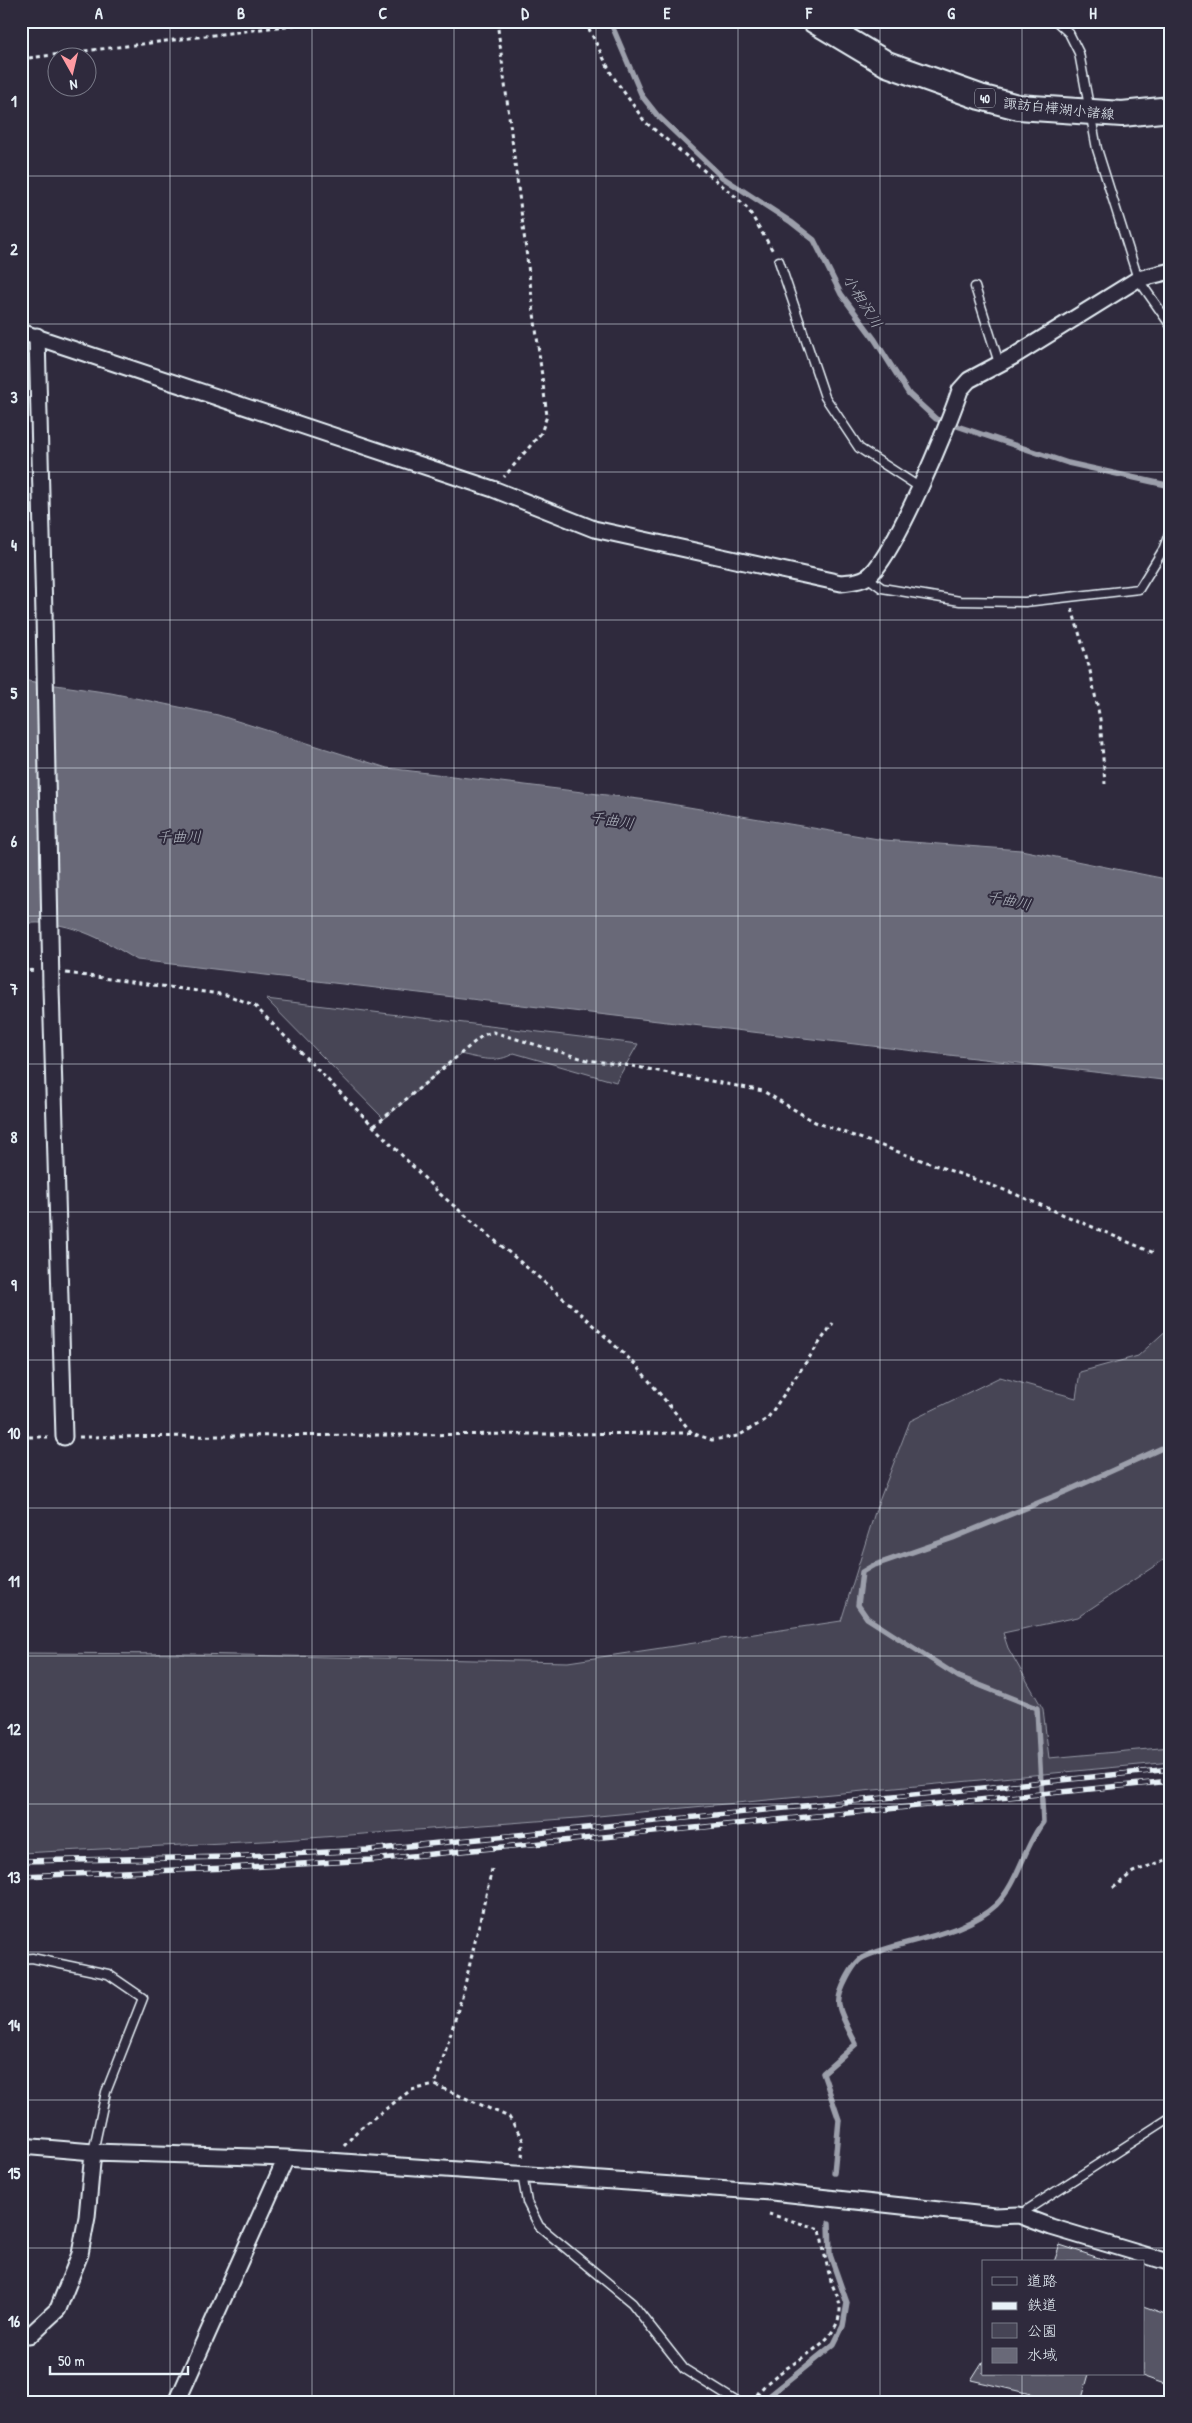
<svg xmlns="http://www.w3.org/2000/svg" width="1192" height="2423" font-family="'Patrick Hand','Klee One',sans-serif">
<style>
.green{fill:#464455;stroke:#979aa6}
.water{fill:#696978;stroke:#9c9fab}
.lines{fill:none;stroke-linecap:round;stroke-linejoin:round}
.stream{stroke:#9c9fab;stroke-width:5.5}
.building{fill:#575565;stroke:#e8f1f8}
.lane-casing{stroke:#e8f1f8;stroke-width:11}
.street-casing{stroke:#e8f1f8;stroke-width:19}
.primary-casing{stroke:#e8f1f8;stroke-width:28}
.path{stroke:#e8f1f8;stroke-width:3;stroke-dasharray:4 4;stroke-linecap:butt}
.lane{stroke:#2f2a3d;stroke-width:8}
.street{stroke:#2f2a3d;stroke-width:15}
.primary{stroke:#2f2a3d;stroke-width:24}
.rail-casing{stroke:#e8f1f8;stroke-width:5.5}
.rail{stroke:#2f2a3d;stroke-width:4;stroke-dasharray:11;stroke-linecap:butt}
.street-bridge-casing{stroke:#e8f1f8;stroke-width:19;stroke-linecap:butt}
.street-bridge{stroke:#2f2a3d;stroke-width:15}
.grid{fill:none;stroke:#e8f1f8;stroke-width:1;stroke-opacity:0.55}
.labels{text-anchor:middle;dominant-baseline:central;stroke-width:4;stroke-linejoin:round;paint-order:stroke}
.shield{fill:#2f2a3d;stroke:#b0b5c0;stroke-width:1}
.shield-label{font-size:12px;font-weight:bold;fill:#e8f1f8}
.street-label{font-size:14px;fill:#e8f1f8;stroke:#2f2a3d}
.water-label{font-size:15px;font-style:italic;fill:#afb4be;stroke:#2f2a3d}
.neatline{fill:none;stroke:#e8f1f8;stroke-width:2}
.grid-label{font-size:16px;text-anchor:middle;font-weight:bold;fill:#e8f1f8}
</style>
<rect width="100%" height="100%" fill="#2f2a3d"/>
<filter id="ink" filterUnits="userSpaceOnUse"><feTurbulence type="fractalNoise" baseFrequency=".02" numOctaves="2"/><feDisplacementMap in="SourceGraphic" scale="10" xChannelSelector="R" yChannelSelector="G"/><feConvolveMatrix kernelMatrix="1 2 1 2 8 2 1 2 1" color-interpolation-filters="sRGB"/></filter>
<g filter="url(#ink)">
<path class="green" d="M266,999L638,1044L616,1082L514,1053C498,1064 478,1058 460,1054L384,1119Z
M1171,1326V1555L1078,1617L1003,1633L1008,1648L1043,1709L1049,1758L1171,1747V1762L577,1818L283,1840L21,1853V1653L190,1654L568,1662L841,1621L876,1509L910,1421L1000,1377L1076,1398L1080,1372L1138,1356Z"/>
<path class="water" d="M21,680L111,693L218,715L387,768L647,800L884,840L1021,850L1171,880V1081L137,960C101,938 65,918 21,924Z"/>
<g class="lines">
<path class="stream" d="M610,21L642,96L657,115L722,177L791,222L814,240L841,294L875,340L909,394L936,419L1068,463L1171,486
M834,2173L839,2120L823,2073L856,2044C850,2032 842,2018 839,2006C836,1994 854,1961 864,1957C904,1939 963,1936 996,1905C1018,1883 1024,1847 1043,1822L1037,1708L959,1677L867,1618L858,1605L862,1572L872,1566L953,1538L1067,1491L1171,1444
M762,2402L834,2344L843,2326L847,2303L830,2255L829,2223"/>
</g>
<path class="building" d="M1060,2245L1111,2262H1054Z
M1143,2306L1171,2316L1170,2386L1136,2374H1143Z
M983,2361V2374H1089L1081,2402H1065L971,2380Z"/>
<g class="lines">
<defs>
<path id="lane" d="M1056,21L1069,33L1079,53L1097,149L1138,279L1171,326
M779,261L825,397L859,448L919,487
M975,287L999,363
M867,577L882,588L960,601L1025,602L1139,589L1163,550L1171,529
M21,1959L32,1958L108,1974L143,1998L106,2092L93,2152
M522,2175L527,2202L539,2226L632,2303L684,2369L737,2402
M1019,2215L1171,2117"/>
<path id="street" d="M21,332L493,489L594,529L841,583C849,582 859,582 867,577C891,564 950,422 960,390L969,380L1014,356L1138,279L1171,271
M37,336L44,614
M51,987L64,1437
M21,2146L93,2152L286,2158L772,2192L995,2216L1019,2215L1051,2227L1171,2263
M21,2336H29L58,2309L80,2254L87,2217L93,2152
M177,2402L286,2158"/>
<path id="primary" d="M815,21L887,64L980,97L1018,107L1122,114L1171,109"/>
</defs>
<use href="#lane" class="lane-casing"/>
<use href="#street" class="street-casing"/>
<use href="#primary" class="primary-casing"/>
<path class="path" d="M497,21L547,416L541,433L504,477
M585,21L612,75L645,122L736,197L748,209L773,251
M21,59L326,21
M1072,609L1089,666L1100,719L1105,784
M21,971L35,970
M66,973L227,995L254,1005L440,1194L570,1304L636,1365L692,1433
M374,1126L483,1035L493,1032L587,1060L632,1066L763,1091L815,1122L1010,1192L1154,1253
M21,1437H48
M79,1437L692,1433L712,1440L738,1436L767,1419L833,1323
M492,1869L463,1993L435,2085L509,2117L523,2140L522,2160
M1113,1888L1133,1872L1171,1858
M344,2146L359,2129L411,2090L435,2085
M753,2402C770,2364 837,2354 840,2310C841,2300 834,2291 831,2281C826,2264 823,2246 820,2229L769,2214"/>
<use href="#lane" class="lane"/>
<use href="#street" class="street"/>
<use href="#primary" class="primary"/>
<defs>
<path id="rail" d="M21,1861L228,1857L369,1850L1171,1769
M21,1876L228,1868L371,1860L1171,1781"/>
</defs>
<use href="#rail" class="rail-casing"/>
<use href="#rail" class="rail"/>
<defs>
<path id="street-bridge" d="M44,614L51,987"/>
</defs>
<use href="#street-bridge" class="street-bridge-casing"/>
<use href="#street-bridge" class="street-bridge"/>
</g>
</g>
<path class="grid" d="M170,21V2402M312,21V2402M454,21V2402M596,21V2402M738,21V2402M880,21V2402M1022,21V2262M21,176H1171M21,324H1171M21,472H1171M21,620H1171M21,768H1171M21,916H1171M21,1064H1171M21,1212H1171M21,1360H1171M21,1508H1171M21,1656H1171M21,1804H1171M21,1952H1171M21,2100H1171M21,2248H1171M1022,2374V2402"/>
<g class="labels">
<rect class="shield" x="975" y="88.5" width="20" height="19" rx="4"/>
<g class="shield-label">
<text x="985" y="98">40</text>
</g>
<g class="street-label">
<text transform="translate(1059 108) rotate(6)">諏訪白樺湖小諸線</text>
</g>
<g class="water-label">
<text transform="translate(863 301) rotate(58)">小相沢川</text>
<text transform="translate(612 820) rotate(9)">千曲川</text>
<text x="179" y="836">千曲川</text>
<text transform="translate(1009 900) rotate(12)">千曲川</text>
</g>
</g>
<rect width="1192" height="2423" fill="none" stroke="#2f2a3d" stroke-width="55"/>
<rect x="982" y="2260" width="162" height="115" fill="#2f2a3d" stroke="#797a88"/>
<rect x="992" y="2277" width="25" height="8" fill="#2f2a3d" stroke="#797a88"/>
<text x="1027" y="2286" font-size="15" fill="#e8f1f8">道路</text>
<rect x="992" y="2302" width="25" height="8" fill="#e8f1f8" stroke="#797a88"/>
<text x="1027" y="2310" font-size="15" fill="#e8f1f8">鉄道</text>
<rect x="992" y="2323" width="25" height="15" fill="#464455" stroke="#797a88"/>
<text x="1027" y="2336" font-size="15" fill="#e8f1f8">公園</text>
<rect x="992" y="2348" width="25" height="15" fill="#696978" stroke="#797a88"/>
<text x="1027" y="2360" font-size="15" fill="#e8f1f8">水域</text>
<g transform="translate(72 72) rotate(172)"><circle r="24" fill="#2f2a3d" stroke="#797a88"/>
<path d="M0-4L9 19L0 12L-9 19Z" fill="#ff9aa2"/>
<text y="-8" font-size="14" font-weight="bold" text-anchor="middle" fill="#e8f1f8">N</text>
</g>
<path d="M50 2366v8h138v-8" fill="none" stroke="#e8f1f8" stroke-width="2.5"/>
<text x="58" y="2366" font-size="15" fill="#e8f1f8" stroke="#2f2a3d" stroke-width="4" paint-order="stroke">50 m</text>
<rect x="28" y="28" width="1136" height="2368" class="neatline"/>
<g class="grid-label">
<text x="99" y="19">A</text>
<text x="241" y="19">B</text>
<text x="383" y="19">C</text>
<text x="525" y="19">D</text>
<text x="667" y="19">E</text>
<text x="809" y="19">F</text>
<text x="951" y="19">G</text>
<text x="1093" y="19">H</text>
<text x="14" y="107">1</text>
<text x="14" y="255">2</text>
<text x="14" y="403">3</text>
<text x="14" y="551">4</text>
<text x="14" y="699">5</text>
<text x="14" y="847">6</text>
<text x="14" y="995">7</text>
<text x="14" y="1143">8</text>
<text x="14" y="1291">9</text>
<text x="14" y="1439">10</text>
<text x="14" y="1587">11</text>
<text x="14" y="1735">12</text>
<text x="14" y="1883">13</text>
<text x="14" y="2031">14</text>
<text x="14" y="2179">15</text>
<text x="14" y="2327">16</text>
</g>
</svg>
